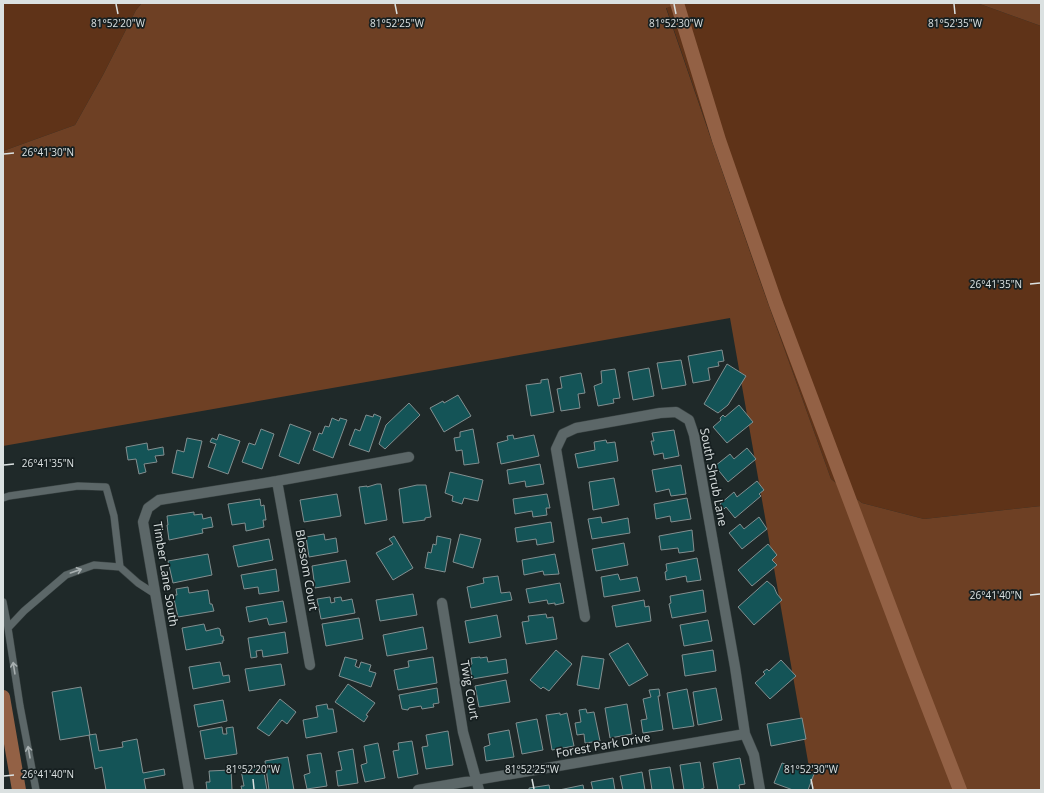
<svg xmlns="http://www.w3.org/2000/svg" width="1044" height="793" font-family="'Open Sans',sans-serif">
<style>
.green{fill:#5f3318}
.forest{fill:#6e4024}
.lines{fill:none;stroke-linecap:round;stroke-linejoin:round}
.canal{stroke:#936145;stroke-width:14}
.building{fill:#145457;stroke:#838f90}
.lane-casing{stroke:#3b4444;stroke-width:8}
.street-casing{stroke:#3b4444;stroke-width:11}
.lane{stroke:#5c6768;stroke-width:7}
.street{stroke:#5c6768;stroke-width:10}
.oneway{stroke:#a8b0b1}
.ticks{fill:none;stroke:#dbe1e1;stroke-width:1.5}
.labels{text-anchor:middle;dominant-baseline:central;stroke-width:3.5;stroke-linejoin:round;paint-order:stroke}
.street-label{font-size:12px;fill:#dbe1e1;stroke:#161f20}
.ticks-label{font-size:10px;text-anchor:middle;fill:#dbe1e1;stroke:#161f20;stroke-width:3.5;stroke-linejoin:round;paint-order:stroke}
</style>
<rect width="100%" height="100%" fill="#1f2929"/>
<path class="green" d="M3,3H142L136,10L103,75L75,125L3,151Z
M680,3H977L1041,26V506L924,519L862,503L831,479L759,278L666,7Z"/>
<path class="forest" d="M142,3H680L666,8L759,278L831,479L862,503L924,519L1041,506V790H813L730,318L3,446V151L75,125L103,75L136,10Z
M977,3H1041V26Z"/>
<g class="lines">
<path class="canal" d="M677,3L719,140L776,304L909,658L960,790
M3,697L19,790"/>
</g>
<path class="building" d="M722,350L724,361L718,362L719,366L708,368L710,380L693,383L688,356Z
M681,360L686,385L662,389L657,363Z
M727,364L746,376L728,405L718,413L704,404Z
M649,368L654,396L633,400L628,372Z
M615,369L620,398L613,399L614,403L598,406L594,386L602,383L601,371Z
M581,373L585,393L578,394L580,408L561,411L557,389L562,388L560,377Z
M548,379L554,412L531,416L526,385L541,383V380Z
M458,395L471,416L444,432L430,408L443,401L444,403Z
M409,403L420,415L385,449L379,444L386,425Z
M739,405L753,422L727,443L713,427L721,420L720,418L723,415L725,417Z
M374,414L381,417L369,452L349,445L355,429L360,431L366,415L373,417Z
M332,418L339,421L340,418L347,420L333,458L313,450L319,433L322,434L325,426L329,427Z
M290,424L311,432L299,464L279,456Z
M261,429L274,434L262,469L242,462L249,443L255,445Z
M473,429L479,463L464,465L462,450L456,451L454,438L460,437V432Z
M674,430L679,456L664,459L663,453L654,455L651,441H654L652,433Z
M219,434L240,441L228,474L208,467L216,444L210,442L212,438L217,440Z
M513,435L514,439L534,435L539,456L501,464L497,443L508,440L507,436Z
M187,438L202,441L193,478L172,473L177,450L184,452Z
M606,440L607,443L615,442L618,461L578,468L575,454L595,450L594,442Z
M147,443L148,450L163,447L164,455L155,456L157,462L144,464L146,472L139,474L136,459L128,460L126,447Z
M747,448L756,459L728,482L715,466L730,454L734,459Z
M540,464L544,484L526,487L525,481L509,484L507,470Z
M681,465L686,494L671,496L669,489L656,492L652,470Z
M450,472L483,480L478,501L464,498L462,504L452,501L453,496L445,493Z
M614,478L619,505L593,510L589,482Z
M757,481L764,490L759,494L761,496L735,518L726,507L724,509L720,504L734,492L737,497Z
M377,484H381L387,520L365,524L359,487L367,486V487Z
M417,485H426L431,517L425,518V520L403,523L399,489Z
M337,494L341,516L304,522L300,500Z
M547,494L550,508H546L547,515L533,517L532,511L515,514L513,499Z
M687,498L691,519L671,522L670,516L656,519L654,504Z
M260,499L261,506L264,505L266,520H263L264,527L246,531L245,523L232,525L228,504Z
M194,512V515L202,514L203,519L211,517L213,527L202,529L203,533L169,540L167,525H168L167,516Z
M601,517L602,523L628,518L630,533L592,539L588,519Z
M759,517L767,529L742,549L729,533L740,524L744,529Z
M551,522L554,542L537,545L536,539L517,542L515,528Z
M692,530L694,551L679,553L678,548L661,550L659,536Z
M324,534L325,540L336,538L338,552L309,557L306,537Z
M460,534L481,539L473,568L453,562Z
M394,536L413,568L393,580L376,553L393,544L389,539Z
M437,536L451,539L445,572L425,568L428,552L431,553L433,544L436,545Z
M269,539L273,560L238,567L233,546Z
M624,543L628,565L596,571L592,549Z
M768,544L777,555L772,560L777,565L752,586L738,570Z
M208,554L212,575L173,583L168,561Z
M555,554L559,574L544,575L543,571L524,575L522,560Z
M697,558L701,580L687,582L686,576L666,580L665,572L667,571L666,564Z
M346,560L350,582L315,588L312,566Z
M276,569L279,591L259,594L258,587L244,589L241,575Z
M618,574L620,580L637,577L640,591L604,597L601,577Z
M498,576L501,593L510,592L512,600L471,608L467,587L484,583L483,578Z
M767,581L774,587L777,594L782,600L754,625L738,607Z
M560,583L564,603L555,605V603L548,604L547,600L529,603L526,589Z
M188,587L189,593L208,590L210,604H212L214,611L178,617L174,599L175,595H177L176,589Z
M703,590L706,612L672,618L669,604L671,603L670,596Z
M413,594L417,615L380,621L376,600Z
M330,597L331,603L335,602L334,598L341,597L342,601L352,599L355,613L321,619L317,599Z
M644,600L645,607L649,606L651,621L616,627L612,606Z
M283,601L287,622L269,625L267,618L249,622L246,607Z
M546,614L547,618L553,617L557,639L526,644L522,622L529,621L528,616Z
M497,615L501,637L469,643L465,621Z
M359,618L363,639L326,646L322,624Z
M708,620L712,641L684,646L680,625Z
M204,624L206,631L218,628L220,629L221,636H223L224,641H222L223,643L186,650L182,628Z
M423,627L427,649L387,656L383,635Z
M285,632L288,653L263,657L262,650L256,651L257,657L251,658L248,638Z
M628,643L648,675L629,686L609,654Z
M556,650L572,664L549,691L543,687L541,689L530,680Z
M713,650L716,671L685,676L682,655Z
M582,656L604,659L599,689L577,685Z
M345,657L357,660L355,666L359,668L361,662L371,665L369,671L376,673L371,687L339,676Z
M433,657L437,683L398,690L394,670L409,667L408,661Z
M480,657V658L487,657L488,662L506,659L508,673L472,679L470,665L472,664L471,658Z
M781,660L796,676L770,699L755,683L765,674L763,672L767,669L769,671Z
M220,662L223,676L229,675L230,682L193,689L189,667Z
M281,664L285,685L249,691L245,669Z
M506,680L510,702L479,707L475,686Z
M348,684L375,703L366,715L368,716L364,722L335,702Z
M81,687L90,735L60,740L52,692Z
M437,688L439,703L433,704L434,707L422,709L421,706L409,708L408,710L402,709L399,695Z
M716,688L722,720L698,725L693,692Z
M659,689L660,696H658L663,730L643,733L641,720L647,719L643,699L651,697L649,690Z
M687,689L694,726L673,729L667,693Z
M280,699L296,712L287,724L282,720L269,736L257,728Z
M223,700L227,721L198,727L194,705Z
M327,704L328,709H333L337,732L306,738L303,720L318,717L316,706Z
M627,704L632,734L610,738L605,708Z
M586,709L587,713L594,712L600,741L585,743L584,734L577,735L575,723L581,722L579,710Z
M560,713V715L567,713L574,746L552,750L546,715Z
M802,718L806,739L771,746L767,724Z
M537,719L543,750L522,754L516,723Z
M222,727L223,734H227L226,728L233,727L237,754L205,759L200,731Z
M509,730L514,757L486,761L484,747L490,745L488,734Z
M448,731L453,765L426,769L422,747L428,746L426,735Z
M96,734L99,751L123,747L122,742L137,739L143,773L164,769L165,775L144,779L146,790H106L102,767L95,769L89,735Z
M412,741L418,774L398,778L393,751L399,750L398,743Z
M378,743L385,778L365,782L361,765L367,763L364,746Z
M353,749L358,783L338,786L336,771L342,770L338,752Z
M321,753L327,786L307,789L304,775L310,773L307,755Z
M288,757L294,790H269L265,761Z
M740,758L745,784L739,785L740,790H718L713,763Z
M700,762L704,788L699,790H684L680,765Z
M782,763L814,774L808,790H793L774,783Z
M263,767L267,790H242L241,786H244L241,770Z
M670,767L674,790H652L649,770Z
M231,770L232,790H207L206,782H210L209,771Z
M642,772L645,790H623L620,776Z
M613,778L615,790H593L591,782Z
M549,785L550,790H529V788Z
M583,785L584,790H559Z"/>
<g class="lines">
<defs>
<path id="lane" d="M3,498L9,496L78,486L106,487L114,516L120,567
M3,602L8,628
M36,790L20,706L8,628L24,611L66,575L94,565L120,567L138,583L155,594"/>
<path id="street" d="M277,481L310,665
M442,603L463,732L479,790
M585,617L556,449L563,434L576,428L660,413L676,412L689,420L694,435L735,667L745,734L754,755L760,790
M189,790L143,522L148,508L159,500L277,481L409,457
M418,790L745,734"/>
</defs>
<use href="#lane" class="lane-casing"/>
<use href="#street" class="street-casing"/>
<use href="#lane" class="lane"/>
<use href="#street" class="street"/>
</g>
<defs><path id="oneway-shaft" d="M-6 0H5M1.5-3L5.5 0L1.5 3" fill="none" stroke-width="1.6" stroke-linecap="round" stroke-linejoin="round"/></defs>
<g class="oneway">
<use href="#oneway-shaft" transform="translate(76 571) rotate(-19)"/>
<use href="#oneway-shaft" transform="translate(14 668) rotate(-99)"/>
<use href="#oneway-shaft" transform="translate(29 752) rotate(-100)"/>
</g>
<path class="ticks" d="M116,4L118,14M395,4L397,14M674,4L676,14M954,4L955,14M4,154L14,153M1030,284L1040,283M4,465L14,464M1030,595L1040,594M4,776L14,775M253,779L254,789M532,779L534,789M811,779L813,789"/>
<g class="labels">
<g class="street-label">
<text transform="translate(714 477) rotate(79)">South Shrub Lane</text>
<text transform="translate(307 570) rotate(80)">Blossom Court</text>
<text transform="translate(166 574) rotate(81)">Timber Lane South</text>
<text transform="translate(470 690) rotate(80)">Twig Court</text>
<text transform="translate(603 745) rotate(-10)">Forest Park Drive</text>
</g>
</g>
<g class="ticks-label">
<text x="118" y="27">81°52'20"W</text>
<text x="397" y="27">81°52'25"W</text>
<text x="676" y="27">81°52'30"W</text>
<text x="955" y="27">81°52'35"W</text>
<text x="48" y="156">26°41'30"N</text>
<text x="996" y="288">26°41'35"N</text>
<text x="48" y="467">26°41'35"N</text>
<text x="996" y="599">26°41'40"N</text>
<text x="253" y="773">81°52'20"W</text>
<text x="532" y="773">81°52'25"W</text>
<text x="811" y="773">81°52'30"W</text>
<text x="48" y="778">26°41'40"N</text>
</g>
<rect width="1044" height="793" fill="none" stroke="#dbe1e1" stroke-width="8"/>
</svg>
